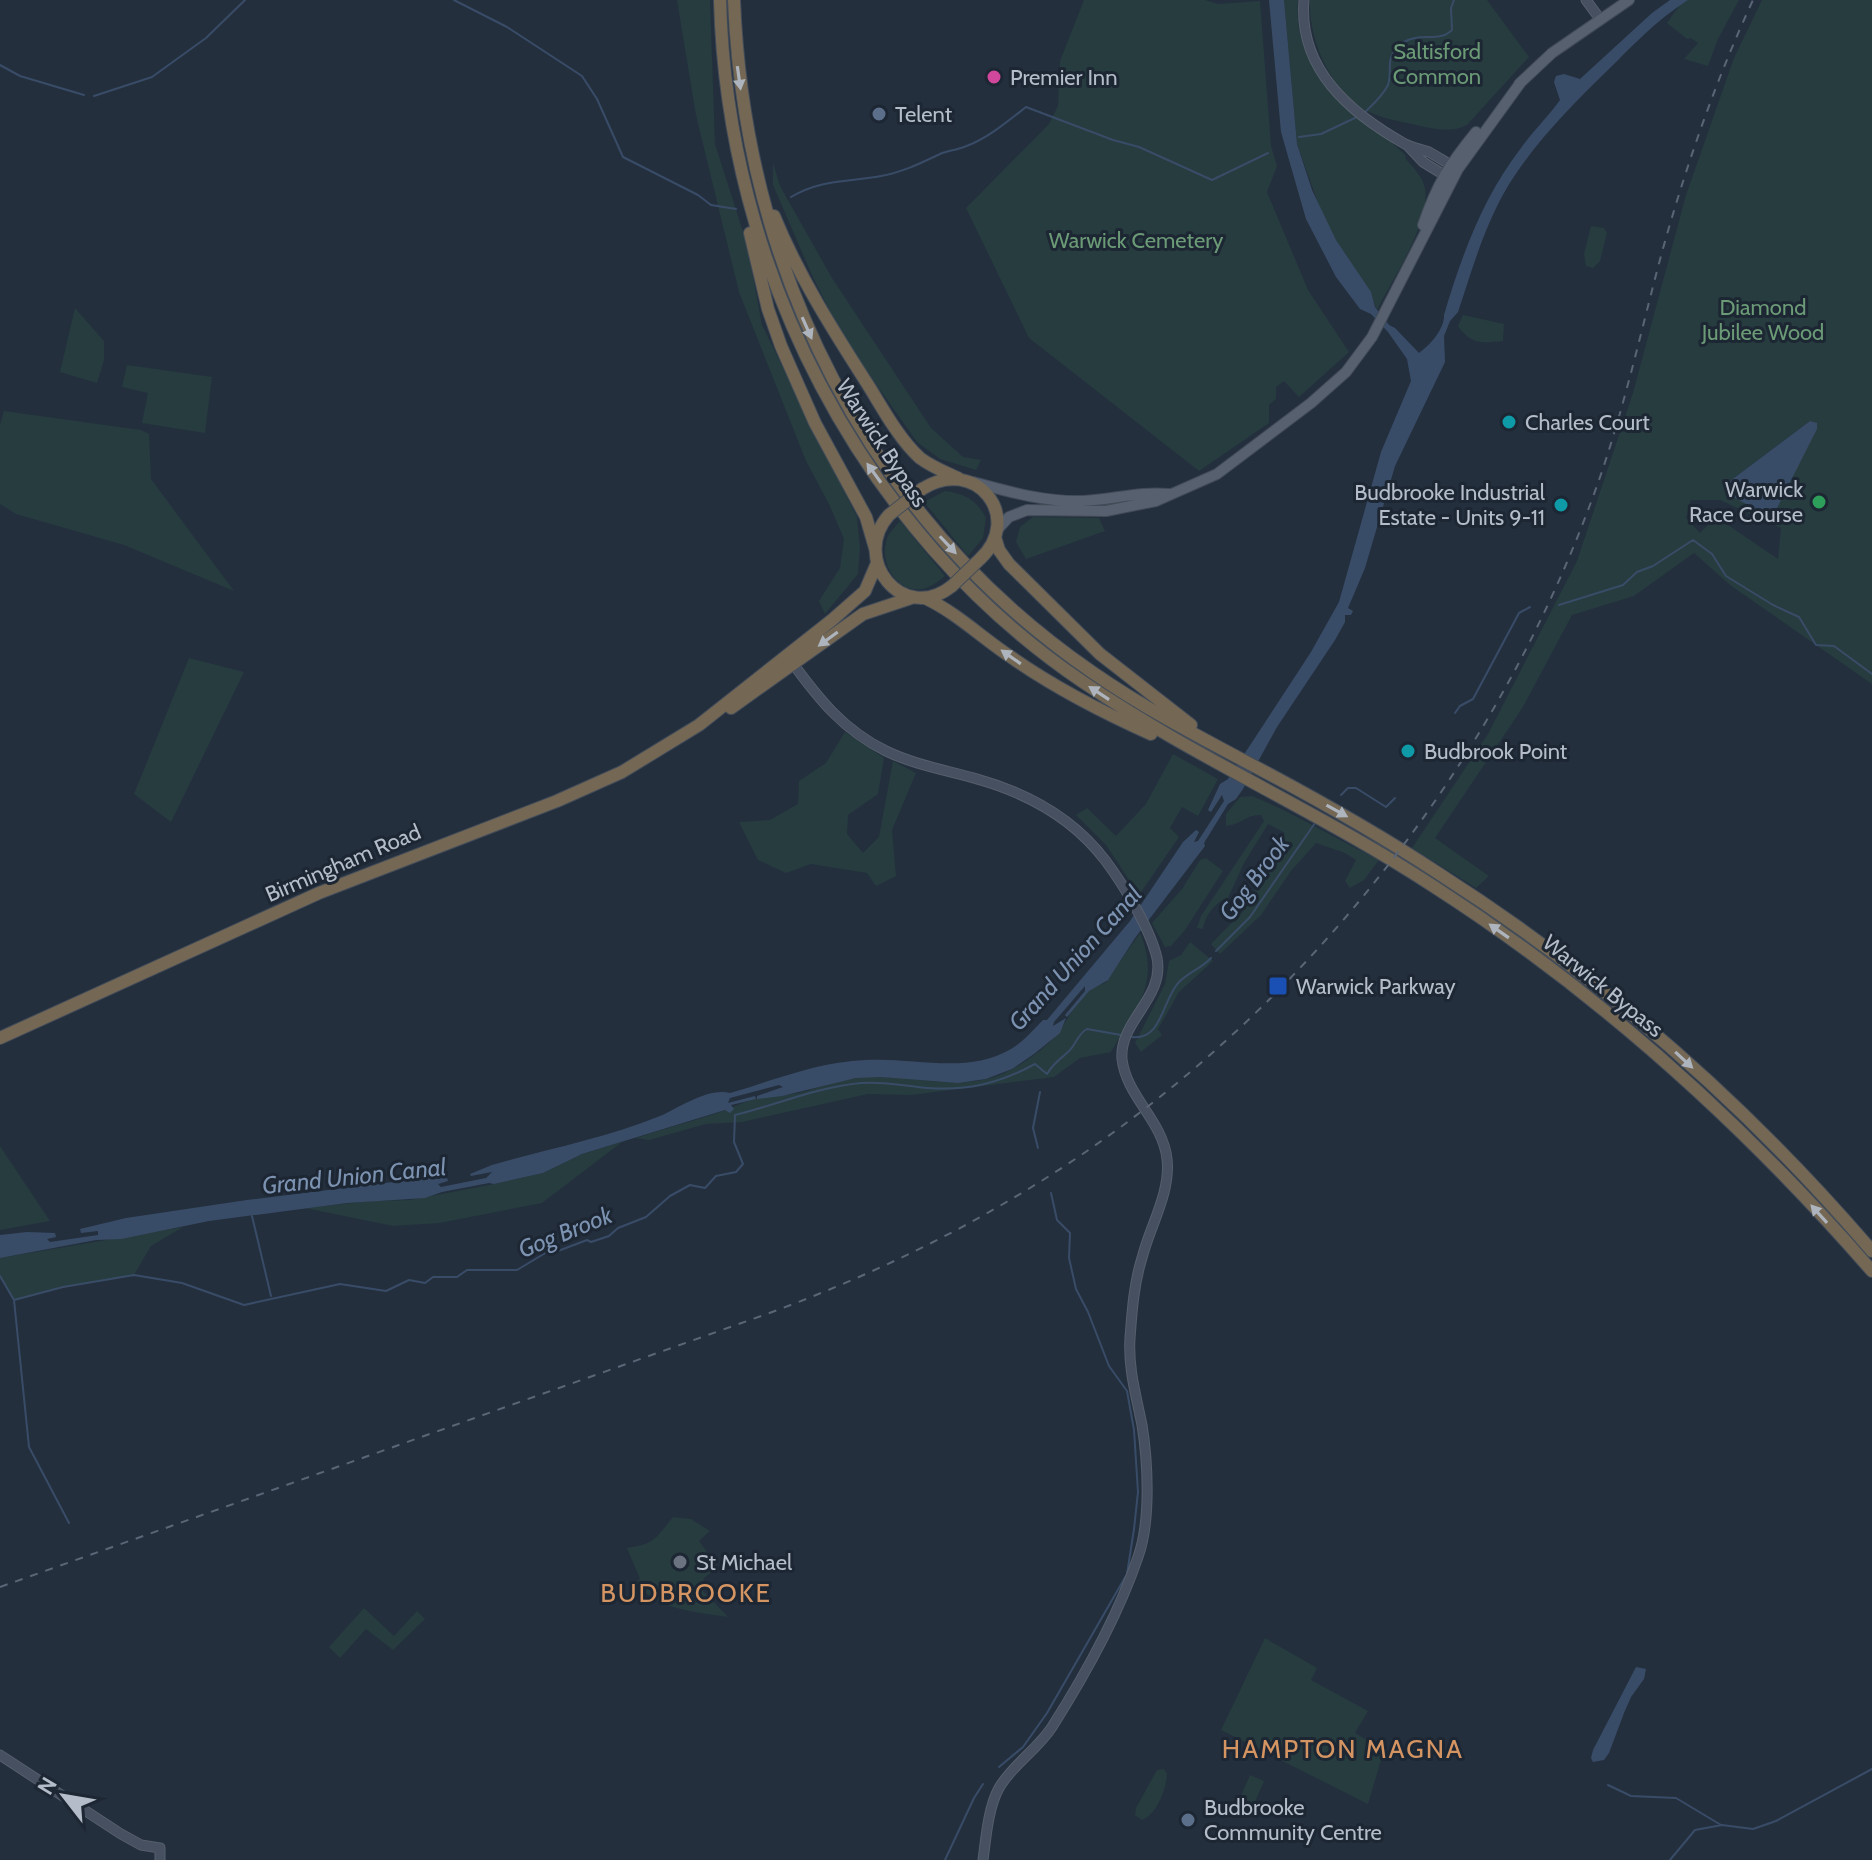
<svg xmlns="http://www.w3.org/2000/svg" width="1872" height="1860" font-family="Cabin,sans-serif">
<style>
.green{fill:#263c3f;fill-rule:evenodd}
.water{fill:#394c67}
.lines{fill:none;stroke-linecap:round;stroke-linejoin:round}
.stream{stroke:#394c67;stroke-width:2}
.secondary-casing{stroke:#565f6c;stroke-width:11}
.primary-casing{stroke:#414a57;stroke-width:12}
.highway-casing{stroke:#434c59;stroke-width:14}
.secondary{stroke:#465061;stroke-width:9}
.primary{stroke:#56606e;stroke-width:10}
.highway{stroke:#746855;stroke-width:12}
.rail{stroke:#5a6575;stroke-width:2;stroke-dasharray:8 8;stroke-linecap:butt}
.highway-bridge-casing{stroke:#434c59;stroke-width:14;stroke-linecap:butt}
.highway-bridge{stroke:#746855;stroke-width:12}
.oneway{fill:#aeb4bd}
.hotel-dot{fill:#d1479c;stroke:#1d2633;stroke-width:3}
.service-dot{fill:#5c6f8a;stroke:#1d2633;stroke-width:3}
.culture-dot{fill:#0f9aa8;stroke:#1d2633;stroke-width:3}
.leisure-dot{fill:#2e9e5b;stroke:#1d2633;stroke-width:3}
.transit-dot{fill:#1a4fb4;stroke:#1d2633;stroke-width:3}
.worship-dot{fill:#6b7280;stroke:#1d2633;stroke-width:3}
.labels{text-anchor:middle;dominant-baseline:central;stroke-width:6;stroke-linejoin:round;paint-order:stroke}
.park-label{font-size:22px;fill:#6b9a76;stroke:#1d2633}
.poi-label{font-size:22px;fill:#b4bcc9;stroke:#1d2633;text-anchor:start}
.street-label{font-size:22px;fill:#b4bcc9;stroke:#1d2633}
.water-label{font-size:24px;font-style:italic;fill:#7c92b1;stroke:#1d2633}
.quarter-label{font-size:26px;letter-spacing:2px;fill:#d59563;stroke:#1d2633}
</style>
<rect width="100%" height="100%" fill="#242f3e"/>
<path class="green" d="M677,0H710L715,144L747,244L762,325L857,517L860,548L858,574L825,614L819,601L840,568L844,539L829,504L806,461L739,292L696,115Z
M1084,0H1205L1218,4L1260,1L1271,146L1277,166L1267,192L1308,290L1349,352L1299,397L1284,381L1276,387V399L1269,405V423L1199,471L1029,338L966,208L1049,124L1058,106L1060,61Z
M1284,0H1298C1292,81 1358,107 1406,156L1405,158C1413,167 1423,177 1425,189C1431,222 1392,280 1377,310L1370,292L1336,240L1322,214L1297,144Z
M1310,0H1487L1529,57L1467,125C1449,134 1430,128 1412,124C1398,121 1382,118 1369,112C1332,94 1308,40 1310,0Z
M1688,0H1739L1718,39L1708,66L1684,59L1698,43L1691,38L1687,39L1667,23L1679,6Z
M1762,0H1872V684L1730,585L1694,553L1634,596L1572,615L1523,707L1435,838L1489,876L1476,888L1412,848L1488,734L1577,561L1633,393L1686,195L1734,58ZM1810,421L1816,423L1817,429L1726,484ZM1691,500H1720L1781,528L1778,559L1716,517L1700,533L1686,518Z
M773,163L780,186L832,278L931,428L963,457L981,460L976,470L940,459L917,442L842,336L811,273L773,185Z
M1591,226L1604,228L1607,233L1600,261L1593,268L1586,266L1584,254Z
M75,308L104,341V360L97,383L60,372Z
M1463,315L1504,324L1503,341C1482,343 1471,345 1458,326Z
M127,365L212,377L205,433L142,423L148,393L122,387Z
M4,411L141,430L149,434L151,479L234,591L124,545L16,514L0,504V425Z
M945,491C965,494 976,499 986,518L983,538L968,556L924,502Z
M1033,517L1099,518L1105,531L1026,559L1016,542L1020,527Z
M900,521L945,576C939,581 931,587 923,589C897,593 880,564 886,542C887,534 895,527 900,521Z
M189,658L244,672L171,822L134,794Z
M845,732L884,758L878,794L848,815L847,834L863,853L879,837L893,761L916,773L892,830L896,876L876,886L867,873L811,864L786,873L758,860L739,822L770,820L798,804L799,781L826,763Z
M1173,754L1218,779L1198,816L1182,807L1170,828L1179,837L1139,895L1106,845L1076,815L1087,808L1116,836L1146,804Z
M1252,796C1296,814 1336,839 1379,860L1364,880L1350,888L1345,881L1356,860L1345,853L1316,843L1291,871L1261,915L1220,954L1211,944L1245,909L1285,833L1268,824L1244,863L1228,898C1215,902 1205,916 1203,929L1197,928L1201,916L1264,821L1261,815C1247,814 1240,825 1226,826V814L1240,797Z
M1206,858L1223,871L1185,930L1171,946L1165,947L1152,923L1182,889L1200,860Z
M1140,933C1161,983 1136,1009 1111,1052L1080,1058L1054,1077L911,1095L868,1094L742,1122L706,1124L649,1140L636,1138C663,1129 690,1122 717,1113C733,1108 746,1100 763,1097C775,1095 787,1095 799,1093C819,1088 838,1080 858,1078C904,1072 951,1092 997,1076C1016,1069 1039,1053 1053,1039C1069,1022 1078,989 1105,983Z
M1190,942L1213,961L1179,992L1158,1029L1162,1035L1141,1052L1135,1043L1165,984L1169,961L1181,955Z
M622,1142L542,1203L439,1223L393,1226L305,1208L370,1201L410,1200L494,1184L543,1173L582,1154Z
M0,1146L50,1221L0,1230Z
M183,1227L151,1246L134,1275L63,1287L14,1300L0,1276V1258Z
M673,1517L691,1519L710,1531L699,1541L718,1567L704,1578L701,1589L728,1617C696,1612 657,1610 636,1583L640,1579L627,1548C655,1544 656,1538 673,1517Z
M364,1608L394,1636L417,1611L425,1619L393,1650L366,1629L340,1658L329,1647Z
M1265,1638L1317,1668L1311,1680L1368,1711L1355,1733L1384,1750L1368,1804L1221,1730Z
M1164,1769L1167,1774C1166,1790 1157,1814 1142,1820L1135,1815L1136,1808L1157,1770Z
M1250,1775L1264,1781L1251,1811L1237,1805Z"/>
<path class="water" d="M1269,0H1284L1297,144L1312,190L1336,240L1371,292L1375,307L1389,325L1395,328L1419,353C1429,346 1445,329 1444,315C1461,257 1483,197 1521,148C1533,131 1548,117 1560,100L1554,82L1556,76L1564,74L1580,79L1652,13L1670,0H1688C1658,19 1634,44 1609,69C1573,104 1535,142 1508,186C1485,224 1472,270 1458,312L1450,321L1444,336L1445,362L1395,466L1365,568L1348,608L1353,611L1351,615H1345V622L1335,640L1277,727L1243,789L1236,799L1228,804L1204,843L1205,846L1135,938L1108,980L1089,991L1067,1017L1065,1015L1085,991V986L1054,1022L1053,1026L1066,1018L1060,1033L1034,1054L1012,1069L986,1079L958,1083L881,1077L856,1078L782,1096L757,1099V1096L783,1087L779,1085L730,1098L728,1103L755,1096L756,1099L731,1105L734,1109L730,1113L725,1110L582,1154L543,1173L494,1184L489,1183L442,1192L425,1198L347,1203L209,1221L121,1239L96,1240L0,1258V1235L27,1232L55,1233L56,1237L47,1239L50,1242L98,1235V1231L81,1233L80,1229L126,1218L247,1200L433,1177L447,1178L448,1181L438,1184L441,1187L486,1178L492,1172L471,1176L470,1174L492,1165C547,1149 606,1138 660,1116C679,1108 708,1087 730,1093C775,1080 817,1062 866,1060C914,1057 967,1075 1011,1049C1023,1042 1033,1030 1043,1020H1047L1130,921L1183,842L1196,830L1199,832L1194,842L1198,841L1224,801L1222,795L1211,812L1208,810L1220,784L1228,779L1311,652L1339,602L1381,452L1411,381L1407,359L1388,332L1371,314L1360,309L1336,277L1306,219L1281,132Z
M1810,421L1817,423V429L1774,514L1768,516L1728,494L1726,484Z
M1636,1667L1646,1669L1644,1679L1631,1697L1624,1713L1609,1753L1604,1760L1593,1762L1591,1758L1593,1750Z"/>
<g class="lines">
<path class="stream" d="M454,0L507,27L582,76L597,99L623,157L698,195L711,205L736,209
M0,65L20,76L84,95
M94,96L152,77L206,38L245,0
M1363,114C1371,106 1383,96 1388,85C1393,70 1384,59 1400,45C1418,30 1438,44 1452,30L1451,8L1454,0
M1299,137L1321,134L1357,117
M791,197C821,179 849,182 881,176C903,172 921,163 940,154C947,151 956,150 964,147C987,139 1007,122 1026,107L1113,140L1139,147L1212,180L1268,153
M1559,605L1623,585L1637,572L1653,566L1693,540L1712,554L1726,576L1773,605L1799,617L1816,645L1834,646L1872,674
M1455,713L1460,706L1473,699L1519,613L1530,607
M1341,795L1348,788H1356L1386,807L1395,798
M1216,951L1250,917L1315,823
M1132,1037C1162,1041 1162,1000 1179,982C1189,972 1202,968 1211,958
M1038,1148L1033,1128L1040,1092
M252,1216L271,1296
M0,1276L14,1300L63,1287L134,1275L182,1283L244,1305L340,1284L386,1291L409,1280L425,1283L433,1277H457L467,1270H517L547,1252L558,1251L587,1240L591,1242L609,1236L618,1228L646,1217L670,1196L690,1185L705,1188L716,1176L736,1172L743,1164L734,1142L735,1115C776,1105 818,1087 861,1083C883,1081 906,1086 928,1088C968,1091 1000,1083 1035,1064L1047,1074C1054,1062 1061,1059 1070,1050C1077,1042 1078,1034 1087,1029L1121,1035
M14,1300L29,1447L69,1523
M999,1767L1023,1747L1047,1713L1127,1574L1134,1529L1138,1492L1134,1430L1127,1391L1109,1366L1088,1312L1076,1289L1069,1258L1070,1233L1057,1220L1051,1193
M1608,1785L1631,1796L1676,1798L1721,1825
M945,1860L974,1798L983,1784
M1670,1860L1695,1830L1722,1825L1753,1829L1776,1821L1872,1769"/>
<defs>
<path id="secondary" d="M1304,0C1298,69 1350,113 1405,144C1413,148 1421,149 1429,152C1438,157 1447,163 1456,168
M1586,0L1600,19
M1408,146L1423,162L1449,178
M791,661C818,698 843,730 886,751C915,765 946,770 977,779C1027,793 1073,818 1105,860C1123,884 1150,928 1157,958C1165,998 1119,1021 1122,1059C1126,1096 1163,1121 1167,1159C1171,1192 1150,1226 1142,1258C1134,1283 1132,1311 1130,1338C1128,1368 1136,1395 1142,1425C1148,1462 1151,1521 1138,1557C1118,1616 1085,1675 1052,1727C1037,1750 1012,1765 999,1788C988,1808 986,1838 983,1860
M0,1755L121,1834L141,1845L160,1848V1860"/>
<path id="primary" d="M1519,84L1552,53L1629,0
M1423,225C1437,184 1449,165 1476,132
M973,482C1010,492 1044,502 1083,501C1111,500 1140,491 1169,494
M996,531L1009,517L1027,510L1106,511L1156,501L1217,474L1311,403L1346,372L1372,337L1458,169L1521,82"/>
<path id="highway" d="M720,0C727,268 860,531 1083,682C1195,758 1320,812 1433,886C1598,992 1744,1124 1872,1271
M734,0C745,270 868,517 1092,672C1148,711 1209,742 1269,774C1327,805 1383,837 1438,873C1599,976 1747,1105 1872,1251
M774,216C799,277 834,332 870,388C884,411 900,440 920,458C932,467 945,472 958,478
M750,233L768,309L781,346L815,423L866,517L875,548
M922,489C975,455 1025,517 980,559
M889,515C850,559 903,625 952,586
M995,537L999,550L1009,564L1100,654L1191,725
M925,598C957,613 982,638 1011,657C1055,688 1102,712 1151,734
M731,708L863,614L911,598
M0,1038L319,893L557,801L622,772L699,725L832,620L865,591L877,563"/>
</defs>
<use href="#secondary" class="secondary-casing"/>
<use href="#primary" class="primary-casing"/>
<use href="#highway" class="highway-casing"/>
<use href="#secondary" class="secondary"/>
<use href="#primary" class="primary"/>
<use href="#highway" class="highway"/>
<path class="rail" d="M0,1587L764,1315C857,1281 945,1240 1030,1188C1287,1031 1491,777 1594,494C1623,415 1640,334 1662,252C1686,166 1715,82 1753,0"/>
<defs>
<path id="highway-bridge" d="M889,515L922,489
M952,586L980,559"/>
</defs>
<use href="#highway-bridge" class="highway-bridge-casing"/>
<use href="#highway-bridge" class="highway-bridge"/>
</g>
<defs><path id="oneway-solid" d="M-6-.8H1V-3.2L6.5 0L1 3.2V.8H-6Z" transform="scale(2)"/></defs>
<g class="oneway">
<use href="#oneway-solid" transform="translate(739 78) rotate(82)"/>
<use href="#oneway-solid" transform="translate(807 328) rotate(66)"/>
<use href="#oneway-solid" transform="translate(874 473) rotate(-126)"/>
<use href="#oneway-solid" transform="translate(948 545) rotate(47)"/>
<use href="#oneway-solid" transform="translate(828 639) rotate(144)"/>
<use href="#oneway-solid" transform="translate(1011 657) rotate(-145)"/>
<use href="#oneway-solid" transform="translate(1099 693) rotate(-147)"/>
<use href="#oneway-solid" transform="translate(1337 811) rotate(29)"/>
<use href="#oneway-solid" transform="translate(1499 931) rotate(-145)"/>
<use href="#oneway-solid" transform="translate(1684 1060) rotate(43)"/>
<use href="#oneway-solid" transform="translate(1819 1214) rotate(-132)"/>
</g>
<circle class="hotel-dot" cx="994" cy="77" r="8"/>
<g class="service-dot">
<circle cx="879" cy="114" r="8"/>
<circle cx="1188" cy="1820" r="8"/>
</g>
<g class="culture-dot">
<circle cx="1509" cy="422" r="8"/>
<circle cx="1561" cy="505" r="8"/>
<circle cx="1408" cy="751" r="8"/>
</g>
<circle class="leisure-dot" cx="1819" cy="502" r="8"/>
<rect class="transit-dot" x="1268" y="976" width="20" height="20" rx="4"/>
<circle class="worship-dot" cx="680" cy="1562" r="8"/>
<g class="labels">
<g class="park-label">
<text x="1437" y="51">Saltisford<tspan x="1437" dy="25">Common</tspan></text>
<text x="1136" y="240">Warwick Cemetery</text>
<text x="1763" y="307">Diamond<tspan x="1763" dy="25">Jubilee Wood</tspan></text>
</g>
<g class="poi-label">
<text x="1010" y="77">Premier Inn</text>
<text x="895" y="114">Telent</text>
<text x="1525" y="422">Charles Court</text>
<text x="1803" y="489" text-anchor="end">Warwick<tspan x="1803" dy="25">Race Course</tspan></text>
<text x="1545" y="492" text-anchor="end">Budbrooke Industrial<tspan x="1545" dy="25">Estate - Units 9-11</tspan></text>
<text x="1424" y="751">Budbrook Point</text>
<text x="1296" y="986">Warwick Parkway</text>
<text x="696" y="1562">St Michael</text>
<text x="1204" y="1807">Budbrooke<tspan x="1204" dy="25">Community Centre</tspan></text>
</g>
<g class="street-label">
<text transform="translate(882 443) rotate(57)">Warwick Bypass</text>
<text transform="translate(343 863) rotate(-23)">Birmingham Road</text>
<text transform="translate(1603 986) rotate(39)">Warwick Bypass</text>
</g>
<g class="water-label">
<text transform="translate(1254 878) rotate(-53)">Gog Brook</text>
<text transform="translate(1075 958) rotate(-48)">Grand Union Canal</text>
<text transform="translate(354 1176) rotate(-6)">Grand Union Canal</text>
<text transform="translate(565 1232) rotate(-22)">Gog Brook</text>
</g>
<g class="quarter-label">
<text x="686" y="1593">BUDBROOKE</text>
<text x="1343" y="1749">HAMPTON MAGNA</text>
</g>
</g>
<g transform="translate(64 1796) rotate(301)" stroke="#1d2633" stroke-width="6" paint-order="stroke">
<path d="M0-6L14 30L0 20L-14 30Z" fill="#b4bcc9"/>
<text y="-12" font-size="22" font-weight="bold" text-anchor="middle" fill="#b4bcc9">N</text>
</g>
</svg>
